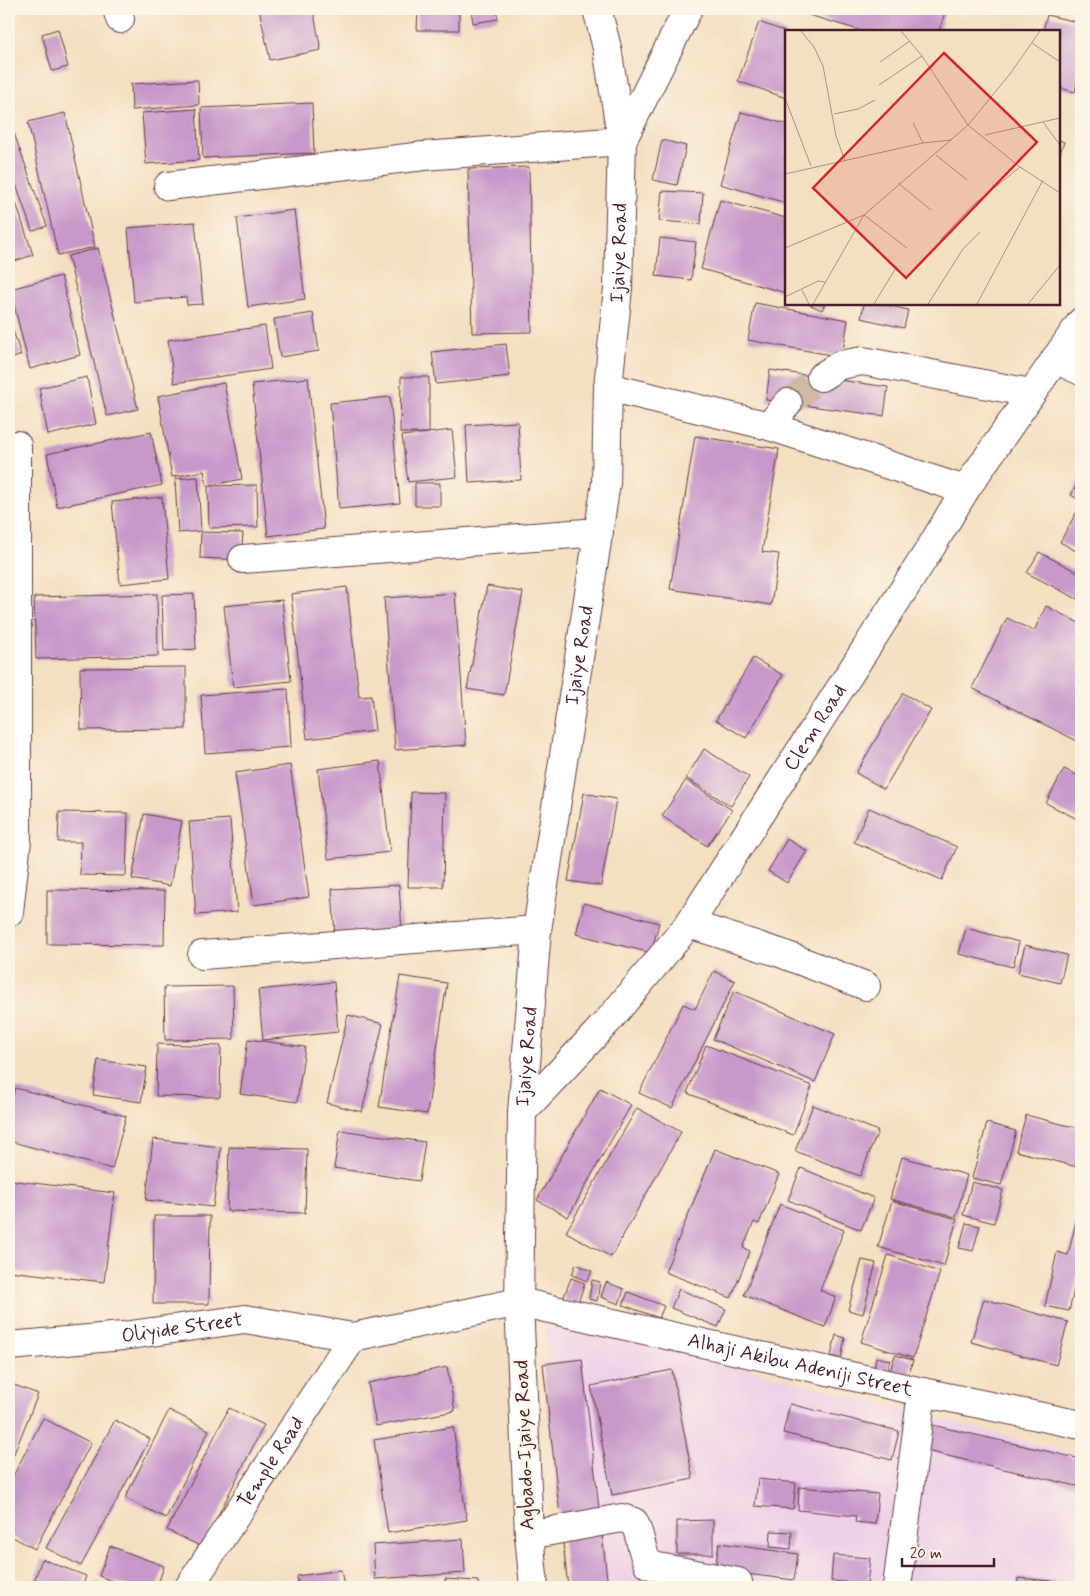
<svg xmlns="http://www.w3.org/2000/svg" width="1090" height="1596" font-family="Mynerve,sans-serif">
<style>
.built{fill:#eed0e8}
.building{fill:#c799ca}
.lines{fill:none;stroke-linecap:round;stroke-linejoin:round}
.minor-tunnel{stroke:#d1b9a3;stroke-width:28;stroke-dasharray:28 14;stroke-linecap:butt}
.minor-casing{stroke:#633c42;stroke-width:30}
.minor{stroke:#fff;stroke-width:28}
.labels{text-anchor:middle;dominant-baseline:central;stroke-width:4;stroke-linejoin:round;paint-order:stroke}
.street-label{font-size:20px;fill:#4a1f2b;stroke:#fcf5e5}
.inset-road{fill:none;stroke:#af9285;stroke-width:1}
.view{fill:#d62828;fill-opacity:0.15;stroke:#d62828;stroke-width:2.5}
.inset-edge{fill:none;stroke:#4a1f2b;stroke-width:2.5}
</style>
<rect width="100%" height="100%" fill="#fcf5e5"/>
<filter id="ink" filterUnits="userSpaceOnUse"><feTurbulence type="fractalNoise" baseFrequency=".02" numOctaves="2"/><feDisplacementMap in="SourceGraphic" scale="10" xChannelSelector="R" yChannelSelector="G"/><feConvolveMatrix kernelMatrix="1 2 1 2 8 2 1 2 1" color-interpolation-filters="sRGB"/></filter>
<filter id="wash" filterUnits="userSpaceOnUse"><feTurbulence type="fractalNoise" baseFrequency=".0096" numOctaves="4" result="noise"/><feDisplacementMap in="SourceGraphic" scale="20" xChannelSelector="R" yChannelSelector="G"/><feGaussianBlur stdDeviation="1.12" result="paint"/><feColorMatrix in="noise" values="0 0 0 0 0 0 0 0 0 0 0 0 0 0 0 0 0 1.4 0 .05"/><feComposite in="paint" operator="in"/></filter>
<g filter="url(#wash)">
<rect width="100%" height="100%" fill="#f3dfc1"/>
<path class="built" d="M545,1327L634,1340L1081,1455V1587H578Z"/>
<g id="blocks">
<path class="building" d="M259,9H313L321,50L270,60Z
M418,9H459V30H417Z
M471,9H496L498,19L473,23Z
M789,9H946L939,31H862Z
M1047,15L1081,23V64L1075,92L1059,88V31H1043Z
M759,22L786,32V98L738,81Z
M58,29L68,67L52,71L42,34Z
M198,80L199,105L132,110L131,84Z
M312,103L314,153L203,158L201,108Z
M196,109L199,160L146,164L142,113Z
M741,112L786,124V203L720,184Z
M65,113L95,247L58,255L28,122Z
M9,119L47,226L32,231L9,164Z
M662,140L686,146L677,185L653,180Z
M1059,140L1064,142L1059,156Z
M529,167L532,332L472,333L468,169Z
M9,181L33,255L9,263Z
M662,191L703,193L701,224L659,221Z
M720,200L786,218V293L701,269Z
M294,210L305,299L248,307L237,218Z
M195,222L203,304L187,305L186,297L134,302L128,228Z
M660,238L696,242L691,280L656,276Z
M98,248L138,409L107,416L68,256Z
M61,276L80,355L30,369L10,289Z
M755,303L848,320L842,357L748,340Z
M808,304H825L822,310Z
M864,304H882L908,310L904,328L861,318Z
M313,313L319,351L280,357L274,319Z
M9,318L21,355L9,360Z
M265,326L271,369L174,383L168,340Z
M506,344L510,376L436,384L432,352Z
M770,370L888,387L884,416L766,400Z
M87,377L96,424L48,435L39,388Z
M401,377H429V433H400Z
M308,378L324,529L268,536L252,384Z
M224,383L242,479L207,486L204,471L172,477L158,396Z
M390,397L400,503L339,509L330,403Z
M518,422L521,480L469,483L466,425Z
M452,430L457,477L408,482L402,436Z
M151,432L162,485L57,507L47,454Z
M695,436L779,449L762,552L779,554L771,605L670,589Z
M1081,476V501L1071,495Z
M198,477L201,531L178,533L175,479Z
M415,483H440V506H415Z
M257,485L258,527L209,528L208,486Z
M162,497L169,579L120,584L112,502Z
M1081,504V554L1060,542Z
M201,532L243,533L241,560L200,558Z
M1039,552L1081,574V601L1027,573Z
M487,586L523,592L504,695L467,689Z
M347,587L359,697L371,696L375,731L307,739L291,594Z
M455,593L466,745L395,750L384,598Z
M157,594L158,656L36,659L34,597Z
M194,594L196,649L164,651L162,595Z
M282,600L291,681L233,687L224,606Z
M1046,606L1081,624V743L972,688L1007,618L1034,631Z
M753,658L783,675L746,738L716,720Z
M186,667V729L81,730L80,668Z
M288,689L291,747L205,753L201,695Z
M903,693L931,710L884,789L856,773Z
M704,749L749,777L731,806L686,778Z
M380,761L390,852L328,859L318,769Z
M290,765L309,897L254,905L235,773Z
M1064,769L1081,777V821L1046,803Z
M686,780L732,810L707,846L662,816Z
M411,792L445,793L443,887H408Z
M584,793L616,799L601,886L568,881Z
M869,808L957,847L942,880L854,842Z
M59,812L128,813L126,876L80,875L81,842H58Z
M144,814L182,821L170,886L132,879Z
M230,819L237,912L196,915L189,822Z
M787,839L807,851L787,883L768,871Z
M399,885L402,932L335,936L332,889Z
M47,890L165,891L164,945L47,944Z
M584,903L659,923L651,953L576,934Z
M966,928L1019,942L1013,967L959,954Z
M1025,945L1067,955L1060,983L1018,973Z
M714,971L735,981L672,1108L639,1093L683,1004L695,1009Z
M400,976L447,983L427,1114L379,1107Z
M334,982L338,1032L263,1040L258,990Z
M233,986L234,1039L165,1040L164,987Z
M734,991L835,1034L815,1082L713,1039Z
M348,1015L383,1024L362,1112L327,1103Z
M248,1039L305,1047L297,1102L240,1094Z
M157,1044L221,1046L220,1097L156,1096Z
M706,1045L812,1086L793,1135L687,1093Z
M98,1060L147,1067L141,1102L93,1095Z
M15,1088L126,1116L112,1169L9,1141V1111Z
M600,1088L631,1105L568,1217L537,1200Z
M813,1105L878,1131L860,1176L795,1151Z
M637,1108L681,1132L611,1257L566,1232Z
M1026,1115L1081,1129V1168L1016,1151Z
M987,1123L1016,1131L1001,1185L972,1178Z
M340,1130L425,1142L419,1181L334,1168Z
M153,1139L221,1147L213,1207L146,1200Z
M229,1147L307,1149L305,1213L227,1211Z
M715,1149L779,1174L759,1224L754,1222L743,1248L750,1251L731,1298L665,1272Z
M902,1157L967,1175L956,1217L890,1199Z
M801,1168L874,1198L861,1230L788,1200Z
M9,1180L115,1193L104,1282L9,1271Z
M972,1182L1003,1190L994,1223L963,1215Z
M1081,1200V1261L1069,1311L1045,1306L1057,1252L1068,1255Z
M892,1201L957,1219L944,1266L878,1247Z
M780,1204L844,1230L820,1290L836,1297L825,1327L744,1295Z
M154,1216H210L209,1304H153Z
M966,1223L980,1226L973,1251L959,1248Z
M888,1255L940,1272L913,1358L861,1342Z
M862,1260L876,1263L863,1314L848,1310Z
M576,1264L592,1271L587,1281L572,1275Z
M1081,1275V1294L1076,1293Z
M571,1278L585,1283L577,1305L563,1299Z
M592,1280L600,1282L597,1301L589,1299Z
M606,1282L624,1289L619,1304L601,1297Z
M679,1289L726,1309L718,1327L671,1308Z
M628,1292L664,1306L659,1318L623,1305Z
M984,1299L1068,1322L1056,1365L971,1342Z
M836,1335L845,1338L841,1359L831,1356Z
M895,1355L913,1360L908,1376L890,1371Z
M876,1357L890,1360L887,1371L874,1369Z
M582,1359L608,1587H568L543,1364Z
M447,1367L455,1411L376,1426L368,1383Z
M672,1370L693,1479L612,1495L591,1386Z
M9,1383L38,1394L9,1466Z
M790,1404L899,1431L892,1460L783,1433Z
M229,1408L264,1425L202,1547L167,1530Z
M169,1410L209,1430L166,1518L125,1498Z
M43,1418L91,1443L35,1549L9,1535V1484Z
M115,1420L150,1439L81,1566L46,1548Z
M928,1424L1081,1459V1487L922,1450Z
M453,1427L467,1520L388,1533L374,1440Z
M758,1479L796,1483L793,1509L755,1506Z
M799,1487L878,1494L875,1524L855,1522L856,1516L798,1510Z
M713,1520V1554H677V1521Z
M771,1531L792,1532L791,1549L770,1547Z
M463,1539L465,1573L375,1579L373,1545Z
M719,1543L798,1554L794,1580L715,1570Z
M110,1546L164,1566L157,1587H130L99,1576Z
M833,1555L870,1558L867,1584L831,1581Z
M42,1559L86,1576L82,1587H32Z
M341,1570L344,1587H299L297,1576Z
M1018,1578L1063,1582V1587H1017Z
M445,1579L478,1581V1587H445Z
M95,1582L108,1587H93Z"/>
</g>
</g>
<g filter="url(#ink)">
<use href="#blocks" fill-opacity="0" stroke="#633c42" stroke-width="1"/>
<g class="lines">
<path class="minor-tunnel" d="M788,403L821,377"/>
<defs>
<g id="minor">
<path d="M117,9L120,19"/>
<path d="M168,186L424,156L622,141L688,9"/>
<path d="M1055,359L1081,371"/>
<path d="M821,377L840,365L863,361L1031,393"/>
<path d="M608,387L769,426L965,490"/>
<path d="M769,426L788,403"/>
<path d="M243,559L599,532"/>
<path d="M9,912L17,840V445"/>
<path d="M689,924L780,953L866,986"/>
<path d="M202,955L537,930"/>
<path id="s1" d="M522,1112L608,1021L689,924L931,547L965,490L1081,322"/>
<path id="s2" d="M9,1346L123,1336L245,1319L353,1337L519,1302L922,1392L1081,1425"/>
<path d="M529,1535L622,1518L634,1522C641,1536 641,1550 648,1564L658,1567L738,1582"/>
<path id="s3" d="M189,1587L353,1337"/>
<path id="s4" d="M534,1587L529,1535L519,1302L522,1112L537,930L606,483L608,387L618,288L622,141L607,48L597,9"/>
<path d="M897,1587L922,1392"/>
</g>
</defs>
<use href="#minor" class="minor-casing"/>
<use href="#minor" class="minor"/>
</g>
</g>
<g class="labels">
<g class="street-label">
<text stroke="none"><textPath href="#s4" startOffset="1341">Ijaiye Road</textPath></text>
<text stroke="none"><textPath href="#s4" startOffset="936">Ijaiye Road</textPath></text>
<text stroke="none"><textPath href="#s1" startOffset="485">Clem Road</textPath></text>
<text stroke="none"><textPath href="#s4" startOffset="531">Ijaiye Road</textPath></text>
<text stroke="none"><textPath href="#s2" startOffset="174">Oliyide Street</textPath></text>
<text stroke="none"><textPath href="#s2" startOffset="805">Alhaji Akibu Adeniji Street</textPath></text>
<text transform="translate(525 1445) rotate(-92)">Agbado-Ijaiye Road</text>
<text stroke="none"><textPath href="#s3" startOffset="149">Temple Road</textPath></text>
</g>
</g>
<g transform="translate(785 30)">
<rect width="275" height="275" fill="#f3dfc1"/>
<path class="inset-road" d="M16,1L29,17L38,36L51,106L60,131M116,1L137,26L183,95L235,137L275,163M247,13L275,32M95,32L125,11M94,55L137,26M0,68L26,136M49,84L73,79L90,70M258,92L275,115M128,93L138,113M200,105L275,88M151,125L182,150M0,144L138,113L167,110M113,153L146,180M156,209L188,175L235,137M0,218L79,185L122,218M17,260L24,274M0,267L33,251L40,252M28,274L79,185L183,95L225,44L255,1M89,274L112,236M143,274L178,219L195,202M192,274L258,150M243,274L275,235"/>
<path class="view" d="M159,23L252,112L121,248L28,158Z"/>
<rect width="275" height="275" class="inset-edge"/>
</g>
<rect width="1090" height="1596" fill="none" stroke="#fcf5e5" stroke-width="30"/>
<path d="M902 1558v8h92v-8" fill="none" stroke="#4a1f2b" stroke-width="2.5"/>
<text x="910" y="1558" font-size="15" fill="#4a1f2b" stroke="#fcf5e5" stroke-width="4" paint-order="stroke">20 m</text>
</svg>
